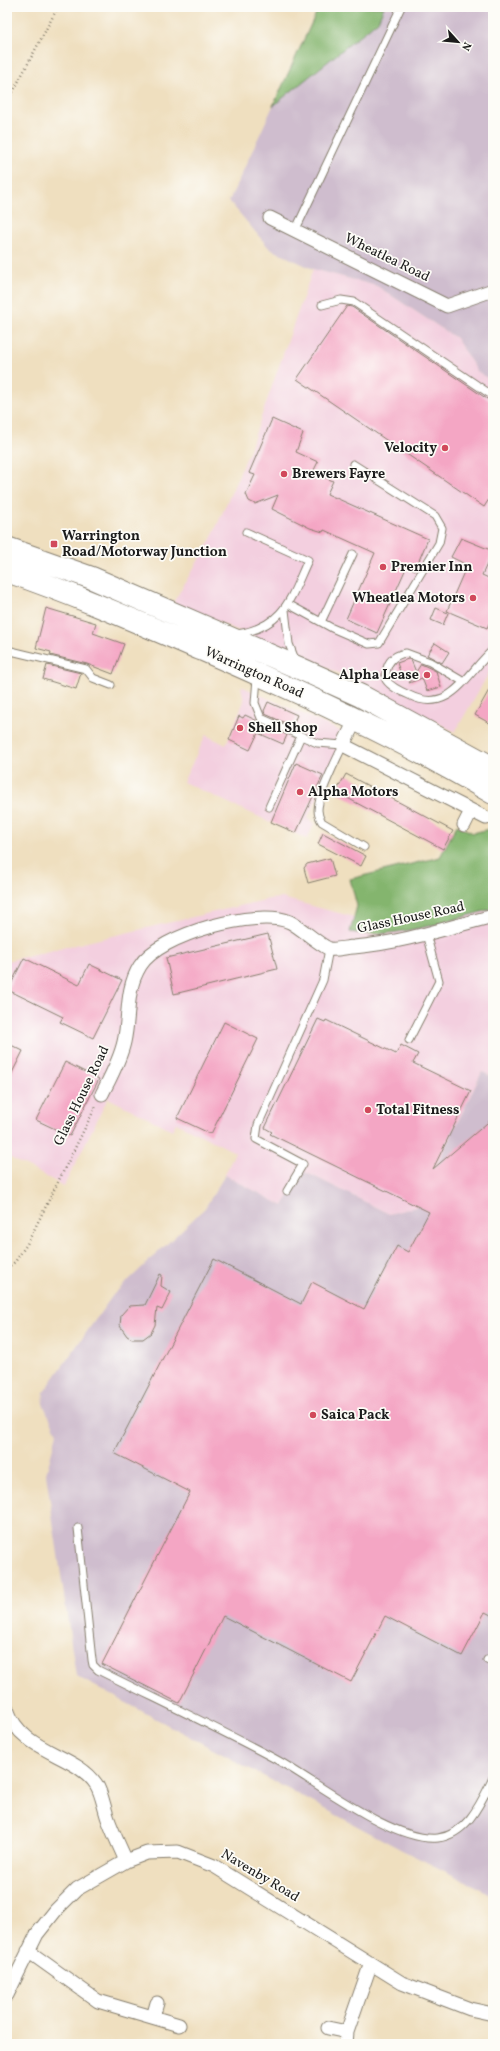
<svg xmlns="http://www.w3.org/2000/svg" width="500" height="2051" font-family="Vollkorn,serif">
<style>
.built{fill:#f3cfdf}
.industrial{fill:#cfbdce}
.forest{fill:#84b56e;stroke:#506845}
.building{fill:#f4a6c4}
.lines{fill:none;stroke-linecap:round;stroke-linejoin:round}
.lane-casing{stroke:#867e6e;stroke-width:9}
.street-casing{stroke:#867e6e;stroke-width:15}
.highway-casing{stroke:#867e6e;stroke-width:24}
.path{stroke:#867e6e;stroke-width:2.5;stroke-dasharray:1 3;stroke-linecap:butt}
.lane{stroke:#fff;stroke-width:7}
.street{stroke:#fff;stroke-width:13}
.highway{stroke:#fff;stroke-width:22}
.poi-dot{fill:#d1495b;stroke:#fdfcf7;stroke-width:1.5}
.labels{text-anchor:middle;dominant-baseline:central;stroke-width:3.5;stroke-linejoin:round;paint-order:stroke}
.street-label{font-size:14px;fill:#1c1c1c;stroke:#fdfcf7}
.poi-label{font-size:14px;font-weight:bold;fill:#1c1c1c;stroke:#fdfcf7;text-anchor:start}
</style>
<rect width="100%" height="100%" fill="#fdfcf7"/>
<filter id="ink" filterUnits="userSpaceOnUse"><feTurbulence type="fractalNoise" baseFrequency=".025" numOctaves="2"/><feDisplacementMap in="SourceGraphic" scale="8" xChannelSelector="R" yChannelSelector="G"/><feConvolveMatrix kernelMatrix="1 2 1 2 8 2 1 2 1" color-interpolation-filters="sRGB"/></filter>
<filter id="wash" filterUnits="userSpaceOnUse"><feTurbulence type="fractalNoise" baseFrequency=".012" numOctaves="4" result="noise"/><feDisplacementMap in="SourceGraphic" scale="16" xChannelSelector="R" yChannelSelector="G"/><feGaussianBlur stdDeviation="0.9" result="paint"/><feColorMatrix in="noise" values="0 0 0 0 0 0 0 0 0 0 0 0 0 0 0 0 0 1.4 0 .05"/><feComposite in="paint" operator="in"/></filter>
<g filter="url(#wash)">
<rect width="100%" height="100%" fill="#efdfbf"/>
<path class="built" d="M313,269L377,286L456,338L477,371L493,382V666L455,732L362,683L173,603L211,539L249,452Z
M241,686L347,734L308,818L314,824L307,839L183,782L206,735L226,745L244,701Z
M282,898L354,917L351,932L368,935L388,934L493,909V1077L482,1072L416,1207L389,1214L303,1171L283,1206L225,1175L235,1152L176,1123L172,1130L108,1098L64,1186L7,1156V961L269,899Z"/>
<path class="industrial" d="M384,7H493V382L477,371L456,338L377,286L313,269L270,249L229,201L273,106L378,21Z
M482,1072L493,1077V1895L402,1850L76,1676L46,1474L57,1433L43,1404L44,1392L113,1295L205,1208L225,1175L283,1206L303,1171L389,1214L416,1207Z"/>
<path class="forest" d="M319,7H384L378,21L273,106Z
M457,825L473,833L493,828V909C449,920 395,940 350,932L357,906L350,879L440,857Z"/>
<g id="blocks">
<path class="building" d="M347,306L352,307L493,403V493L484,507L297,379Z
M272,419L303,433L296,452L318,462L313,472L333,481L327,494L428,539L415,570L407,566L377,633L346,619L375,553L324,530L323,532L310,528L272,509L278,495L255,504L249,501L246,494L255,475L249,473Z
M461,538L493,551L482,575L493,580V615L487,628L447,611L467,565L451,557Z
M46,608L96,623L93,633L124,644L113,674L87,664L50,655L51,652L36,648Z
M436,608L448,613L443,625L431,620Z
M435,643L449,652L442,663L427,655Z
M408,659L411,660L416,672L421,664L436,671L441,687L427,691L422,678L409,683L416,672L402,677L397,663Z
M47,665L81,673L76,689L43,679Z
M493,683V725L475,715Z
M268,702L297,715L292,726L265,714L264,711Z
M245,715L287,735L283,744L258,733L250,750L229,740L239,716L243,718Z
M296,763L323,775L296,833L271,822Z
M346,774L453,831L443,849L336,792Z
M323,833L366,856L361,866L318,844Z
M330,858L335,876L308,883L304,868L307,864Z
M268,934L277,969L174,994L166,958Z
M24,958L79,985L89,964L122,980L93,1038L60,1022L63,1017L8,990Z
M318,1019L325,1022L326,1020L396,1054L401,1045L418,1054L413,1063L471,1091L433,1169L493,1118V1616L485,1612L462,1656L385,1616L351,1682L223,1616L179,1703L102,1664L190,1492L114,1453L214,1259L301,1304L312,1282L364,1309L397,1246L408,1252L429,1212L270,1134L272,1132L265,1128Z
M224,1022L258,1039L211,1134L177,1118Z
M7,1043L23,1051L7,1083Z
M65,1062L99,1079L70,1136L36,1120Z
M160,1274L162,1275L161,1286L171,1292L162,1310L157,1308L155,1325L151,1333L143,1339H132L127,1336L120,1326L121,1315L129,1306L145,1305Z"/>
</g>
</g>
<g filter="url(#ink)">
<use href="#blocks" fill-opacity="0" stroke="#867e6e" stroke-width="1"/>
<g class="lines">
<defs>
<path id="lane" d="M295,231L401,7
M322,305L341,300L354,302L493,396
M288,604L332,628L369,644L379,643L439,543L442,528L435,516L353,464
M285,610L289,644L296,662
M321,622L353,554
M237,634C285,626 290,599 308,560L246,532
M7,650L86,669L93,678L111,685
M257,678L255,703L261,718L317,743L343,745C336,761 318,795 318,810C318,815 320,819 322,822L364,847
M464,682L430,662L406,653C391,655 385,665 386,680C391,687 400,691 409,695C451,716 467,672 493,650
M269,807L301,736
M409,1040L439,981L426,934
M287,1191L303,1164L256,1139L258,1125L323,980L329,949
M78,1528L92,1660L93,1665L98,1670C158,1700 220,1729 279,1761C318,1783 395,1843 438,1838C468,1834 481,1802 493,1778
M487,1660L493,1663"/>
<path id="street" d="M270,218L447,306L493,290
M356,719L343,745L486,818
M464,825L471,811
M102,1094C110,1078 120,1060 124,1042C130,1016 125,990 140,966C159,934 257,908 290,922C300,927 322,947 330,949C338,950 347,947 354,947C401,943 447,928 493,916
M7,1709C21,1753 75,1753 96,1784C102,1793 104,1808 108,1819C113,1833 120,1847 126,1861
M28,1951L98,2001L179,2025
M7,1995L37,1934L56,1910L77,1889L126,1861L147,1853L178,1852L214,1866L402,1983L470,2009L493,2014
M153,2017L157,2003
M328,2028L347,2032
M346,2044L347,2032L371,1963"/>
<path id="highway" d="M7,548L92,578L299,668L361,696L493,768
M7,571C74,594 138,622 203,650C302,693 400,738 493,793"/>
</defs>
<use href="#lane" class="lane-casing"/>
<use href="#street" class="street-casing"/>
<use href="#highway" class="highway-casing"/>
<path class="path" d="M7,103L58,7
M7,1268L15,1262L27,1244L96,1106"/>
<use href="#lane" class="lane"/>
<use href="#street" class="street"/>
<use href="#highway" class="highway"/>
</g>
</g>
<g class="poi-dot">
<circle cx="445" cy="448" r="4"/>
<circle cx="284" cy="474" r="4"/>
<rect x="50" y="540" width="8" height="8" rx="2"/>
<circle cx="383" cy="567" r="4"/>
<circle cx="473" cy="598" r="4"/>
<circle cx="427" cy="675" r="4"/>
<circle cx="240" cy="728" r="4"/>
<circle cx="300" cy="792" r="4"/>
<circle cx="368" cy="1110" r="4"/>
<circle cx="313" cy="1415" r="4"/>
</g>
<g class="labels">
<g class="street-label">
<text transform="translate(387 258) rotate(26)">Wheatlea Road</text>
<text transform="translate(254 673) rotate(24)">Warrington Road</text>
<text transform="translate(411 918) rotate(-12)">Glass House Road</text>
<text transform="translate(82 1096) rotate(-64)">Glass House Road</text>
<text transform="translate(260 1876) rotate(31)">Navenby Road</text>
</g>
<g class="poi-label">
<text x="437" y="448" text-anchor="end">Velocity</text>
<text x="292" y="474">Brewers Fayre</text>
<text x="62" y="536">Warrington<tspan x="62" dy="16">Road/Motorway Junction</tspan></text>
<text x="391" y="567">Premier Inn</text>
<text x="465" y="598" text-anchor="end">Wheatlea Motors</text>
<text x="419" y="675" text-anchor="end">Alpha Lease</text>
<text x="248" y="728">Shell Shop</text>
<text x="308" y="792">Alpha Motors</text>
<text x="376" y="1110">Total Fitness</text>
<text x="321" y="1415">Saica Pack</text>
</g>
</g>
<rect width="500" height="2051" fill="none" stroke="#fdfcf7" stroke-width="24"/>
<g transform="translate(458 42) rotate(117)" stroke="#fdfcf7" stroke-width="3" paint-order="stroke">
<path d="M0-3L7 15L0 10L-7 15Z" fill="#1c1c1c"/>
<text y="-6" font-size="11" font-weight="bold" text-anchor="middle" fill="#1c1c1c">N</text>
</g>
</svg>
